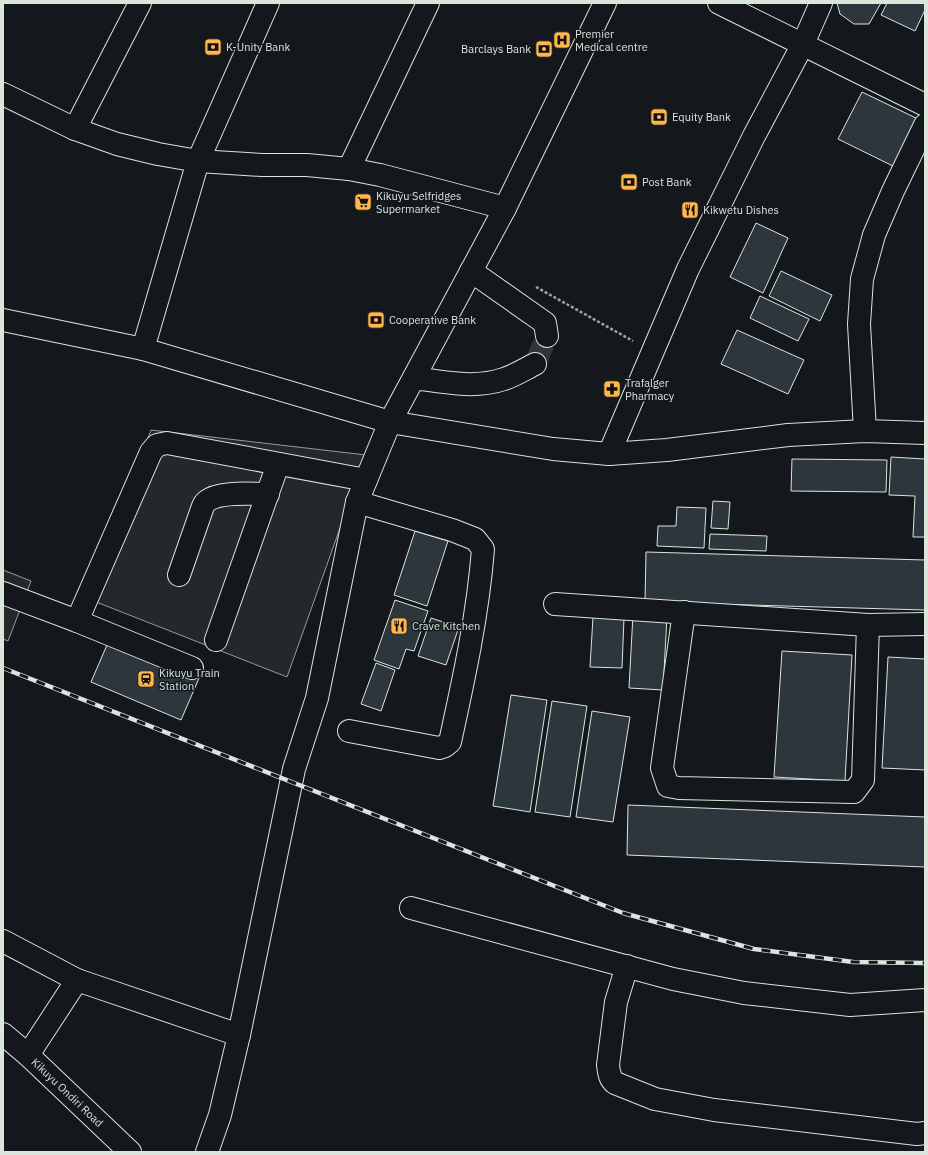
<svg xmlns="http://www.w3.org/2000/svg" width="928" height="1155" font-family="'IBM Plex Sans',sans-serif">
<style>
.parking{fill:#24282b;stroke:#939e99}
.building{fill:#2c363c;stroke:#d8e6dc}
.lines{fill:none;stroke-linecap:round;stroke-linejoin:round}
.minor-tunnel{stroke:#313739;stroke-width:22;stroke-dasharray:22 11;stroke-linecap:butt}
.minor-casing{stroke:#d8e6dc;stroke-width:24}
.path{stroke:#9da8a2;stroke-width:2.5;stroke-dasharray:3 2;stroke-linecap:butt}
.minor{stroke:#14181c;stroke-width:22}
.rail-casing{stroke:#d8e6dc;stroke-width:4.5}
.rail{stroke:#14181c;stroke-width:3;stroke-dasharray:9;stroke-linecap:butt}
.labels{text-anchor:middle;dominant-baseline:central;stroke-width:3;stroke-linejoin:round;paint-order:stroke}
.poi-label{font-size:11px;fill:#d8e6dc;stroke:#14181c;text-anchor:start}
.street-label{font-size:11px;fill:#d8e6dc;stroke:#14181c}
</style>
<rect width="100%" height="100%" fill="#14181c"/>
<path class="parking" d="M151,430L366,455L287,677L86,598Z
M3,570L31,581L8,641L3,639Z"/>
<path class="building" d="M837,3H881L869,24H854L840,14Z
M887,3H925V10L915,31L881,15Z
M862,92L918,119L895,167L838,139Z
M756,223L788,238L763,293L730,277Z
M781,271L832,295L820,321L769,296Z
M760,296L809,319L798,341L750,318Z
M737,330L804,360L788,394L721,364Z
M891,457L925,459V537H913L915,496L889,495Z
M792,459L887,460L886,492L791,491Z
M713,501L730,502L728,529L711,528Z
M677,507L706,508L704,548L657,546L658,526H676Z
M415,531L448,541L427,606L394,595Z
M710,534L767,536L766,551L709,549Z
M646,552L925,560V610L645,602Z
M395,600L428,611L414,651L406,649L399,669L374,660Z
M633,614L667,616L663,690L629,688Z
M593,617L624,618L622,668L590,667Z
M431,618L459,627L446,665L418,656Z
M110,638L200,676L181,720L91,682Z
M782,651L852,655L845,781L774,777Z
M888,657L925,659V770L882,768Z
M376,663L395,670L381,711L361,704Z
M511,695L547,700L530,812L493,806Z
M552,701L587,706L570,817L535,812Z
M592,711L630,717L613,822L576,817Z
M628,805L925,817V867L627,855Z"/>
<g class="lines">
<path class="minor-tunnel" d="M535,364L547,336"/>
<defs>
<g id="minor">
<path d="M719,3L925,105"/>
<path d="M3,94L75,129L117,144L158,154L198,161L262,165H307L349,169L380,175L505,208"/>
<path d="M75,129L140,3"/>
<path d="M349,169L428,3"/>
<path d="M471,271L545,323L547,336"/>
<path d="M3,320L143,349L390,422L553,449L609,454L667,450L788,435L865,431L925,433"/>
<path d="M143,349L198,161L268,3"/>
<path d="M414,378C443,382 475,389 504,379C514,376 525,369 535,364"/>
<path d="M865,431L859,324L862,279L874,235L893,191L925,125"/>
<path d="M609,454L688,269L754,136L803,44L821,3"/>
<path d="M179,575L202,509C203,506 204,503 207,501C219,491 252,494 268,494"/>
<path d="M3,593L77,621L151,452L157,445L167,443L366,480"/>
<path d="M555,604L868,625L925,624"/>
<path d="M684,612L662,768L668,786L679,788L854,792L863,780L868,625"/>
<path d="M77,621L192,668"/>
<path d="M216,640L278,464"/>
<path d="M349,731L439,748L445,746L450,742C464,678 478,614 483,549L475,539L452,530L357,502"/>
<path d="M411,908L673,979L744,993L850,1005L925,1000"/>
<path d="M3,941L77,980L239,1035"/>
<path d="M627,966L616,1002L608,1065C609,1072 609,1078 615,1083L655,1099L714,1110L917,1134L925,1133"/>
<path id="s1" d="M3,1034L28,1055L130,1152"/>
<path d="M28,1055L77,980"/>
<path d="M207,1152L220,1115L239,1035L294,769L317,698L357,502L390,422L505,208L605,3"/>
</g>
</defs>
<use href="#minor" class="minor-casing"/>
<path class="path" d="M536,287L633,341"/>
<use href="#minor" class="minor"/>
<defs>
<path id="rail" d="M3,668L623,913L754,949L853,962L925,963"/>
</defs>
<use href="#rail" class="rail-casing"/>
<use href="#rail" class="rail"/>
</g>
<defs>
<symbol id="hospital-square" viewBox="-11 -11 22 22"><rect x="-9" y="-9" width="18" height="18" rx="4" fill="#ffb74d" stroke="#14181c"/><path d="M-5-5h3v3.5h4V-5h3V5h-3V1.5h-4V5h-3Z" fill="#111"/></symbol>
<symbol id="bank-square" viewBox="-11 -11 22 22"><rect x="-9" y="-9" width="18" height="18" rx="4" fill="#ffb74d" stroke="#14181c"/><path d="M-6-4H6V4H-6ZM0-2.3a2.3 2.3 0 1 0 0 4.6a2.3 2.3 0 1 0 0-4.6Z" fill="#111"/></symbol>
<symbol id="supermarket-square" viewBox="-11 -11 22 22"><rect x="-9" y="-9" width="18" height="18" rx="4" fill="#ffb74d" stroke="#14181c"/><path d="M-6-5.5h2.5l.6 2H6L4.5 2H-2.5L-4.4-4H-6ZM-1.5 3.2a1.3 1.3 0 1 0 .1 0ZM3 3.2a1.3 1.3 0 1 0 .1 0Z" fill="#111"/></symbol>
<symbol id="restaurant-square" viewBox="-11 -11 22 22"><rect x="-9" y="-9" width="18" height="18" rx="4" fill="#ffb74d" stroke="#14181c"/><path d="M-5-6h1v4h1v-4h1v4h1v-4h1v5L-1.5 .5V6h-2V.5L-5-1ZM5-6V6H3V1.5H1.5Q1.5-4 5-6Z" fill="#111"/></symbol>
<symbol id="pharmacy-square" viewBox="-11 -11 22 22"><rect x="-9" y="-9" width="18" height="18" rx="4" fill="#ffb74d" stroke="#14181c"/><path d="M-2-6h4v4h4v4h-4v4h-4v-4h-4v-4h4Z" fill="#111"/></symbol>
<symbol id="station-square" viewBox="-11 -11 22 22"><rect x="-9" y="-9" width="18" height="18" rx="4" fill="#ffb74d" stroke="#14181c"/><path d="M-3-6H3Q5-6 5-4V2Q5 4 3 4L4.5 6H3L1.5 4h-3L-3 6H-4.5L-3 4Q-5 4-5 2V-4Q-5-6-3-6ZM-3.5-4v3h7v-3ZM-3.5 1v1.5H-2V1ZM2 1v1.5H3.5V1Z" fill="#111"/></symbol>
</defs>
<g fill-rule="evenodd">
<use href="#hospital-square" x="552" y="30" width="20" height="20"/>
<use href="#bank-square" x="203" y="37" width="20" height="20"/>
<use href="#bank-square" x="534" y="39" width="20" height="20"/>
<use href="#bank-square" x="649" y="107" width="20" height="20"/>
<use href="#bank-square" x="619" y="172" width="20" height="20"/>
<use href="#supermarket-square" x="353" y="192" width="20" height="20"/>
<use href="#restaurant-square" x="680" y="200" width="20" height="20"/>
<use href="#bank-square" x="366" y="310" width="20" height="20"/>
<use href="#pharmacy-square" x="602" y="379" width="20" height="20"/>
<use href="#restaurant-square" x="389" y="616" width="20" height="20"/>
<use href="#station-square" x="136" y="669" width="20" height="20"/>
</g>
<g class="labels">
<g class="poi-label">
<text x="575" y="34">Premier<tspan x="575" dy="13">Medical centre</tspan></text>
<text x="226" y="47">K-Unity Bank</text>
<text x="531" y="49" text-anchor="end">Barclays Bank</text>
<text x="672" y="117">Equity Bank</text>
<text x="642" y="182">Post Bank</text>
<text x="376" y="196">Kikuyu Selfridges<tspan x="376" dy="13">Supermarket</tspan></text>
<text x="703" y="210">Kikwetu Dishes</text>
<text x="389" y="320">Cooperative Bank</text>
<text x="625" y="383">Trafalger<tspan x="625" dy="13">Pharmacy</tspan></text>
<text x="412" y="626">Crave Kitchen</text>
<text x="159" y="673">Kikuyu Train<tspan x="159" dy="13">Station</tspan></text>
</g>
<g class="street-label">
<text stroke="none"><textPath href="#s1" startOffset="87">Kikuyu Ondiri Road</textPath></text>
</g>
</g>
<rect width="928" height="1155" fill="none" stroke="#d8e6dc" stroke-width="8"/>
</svg>
